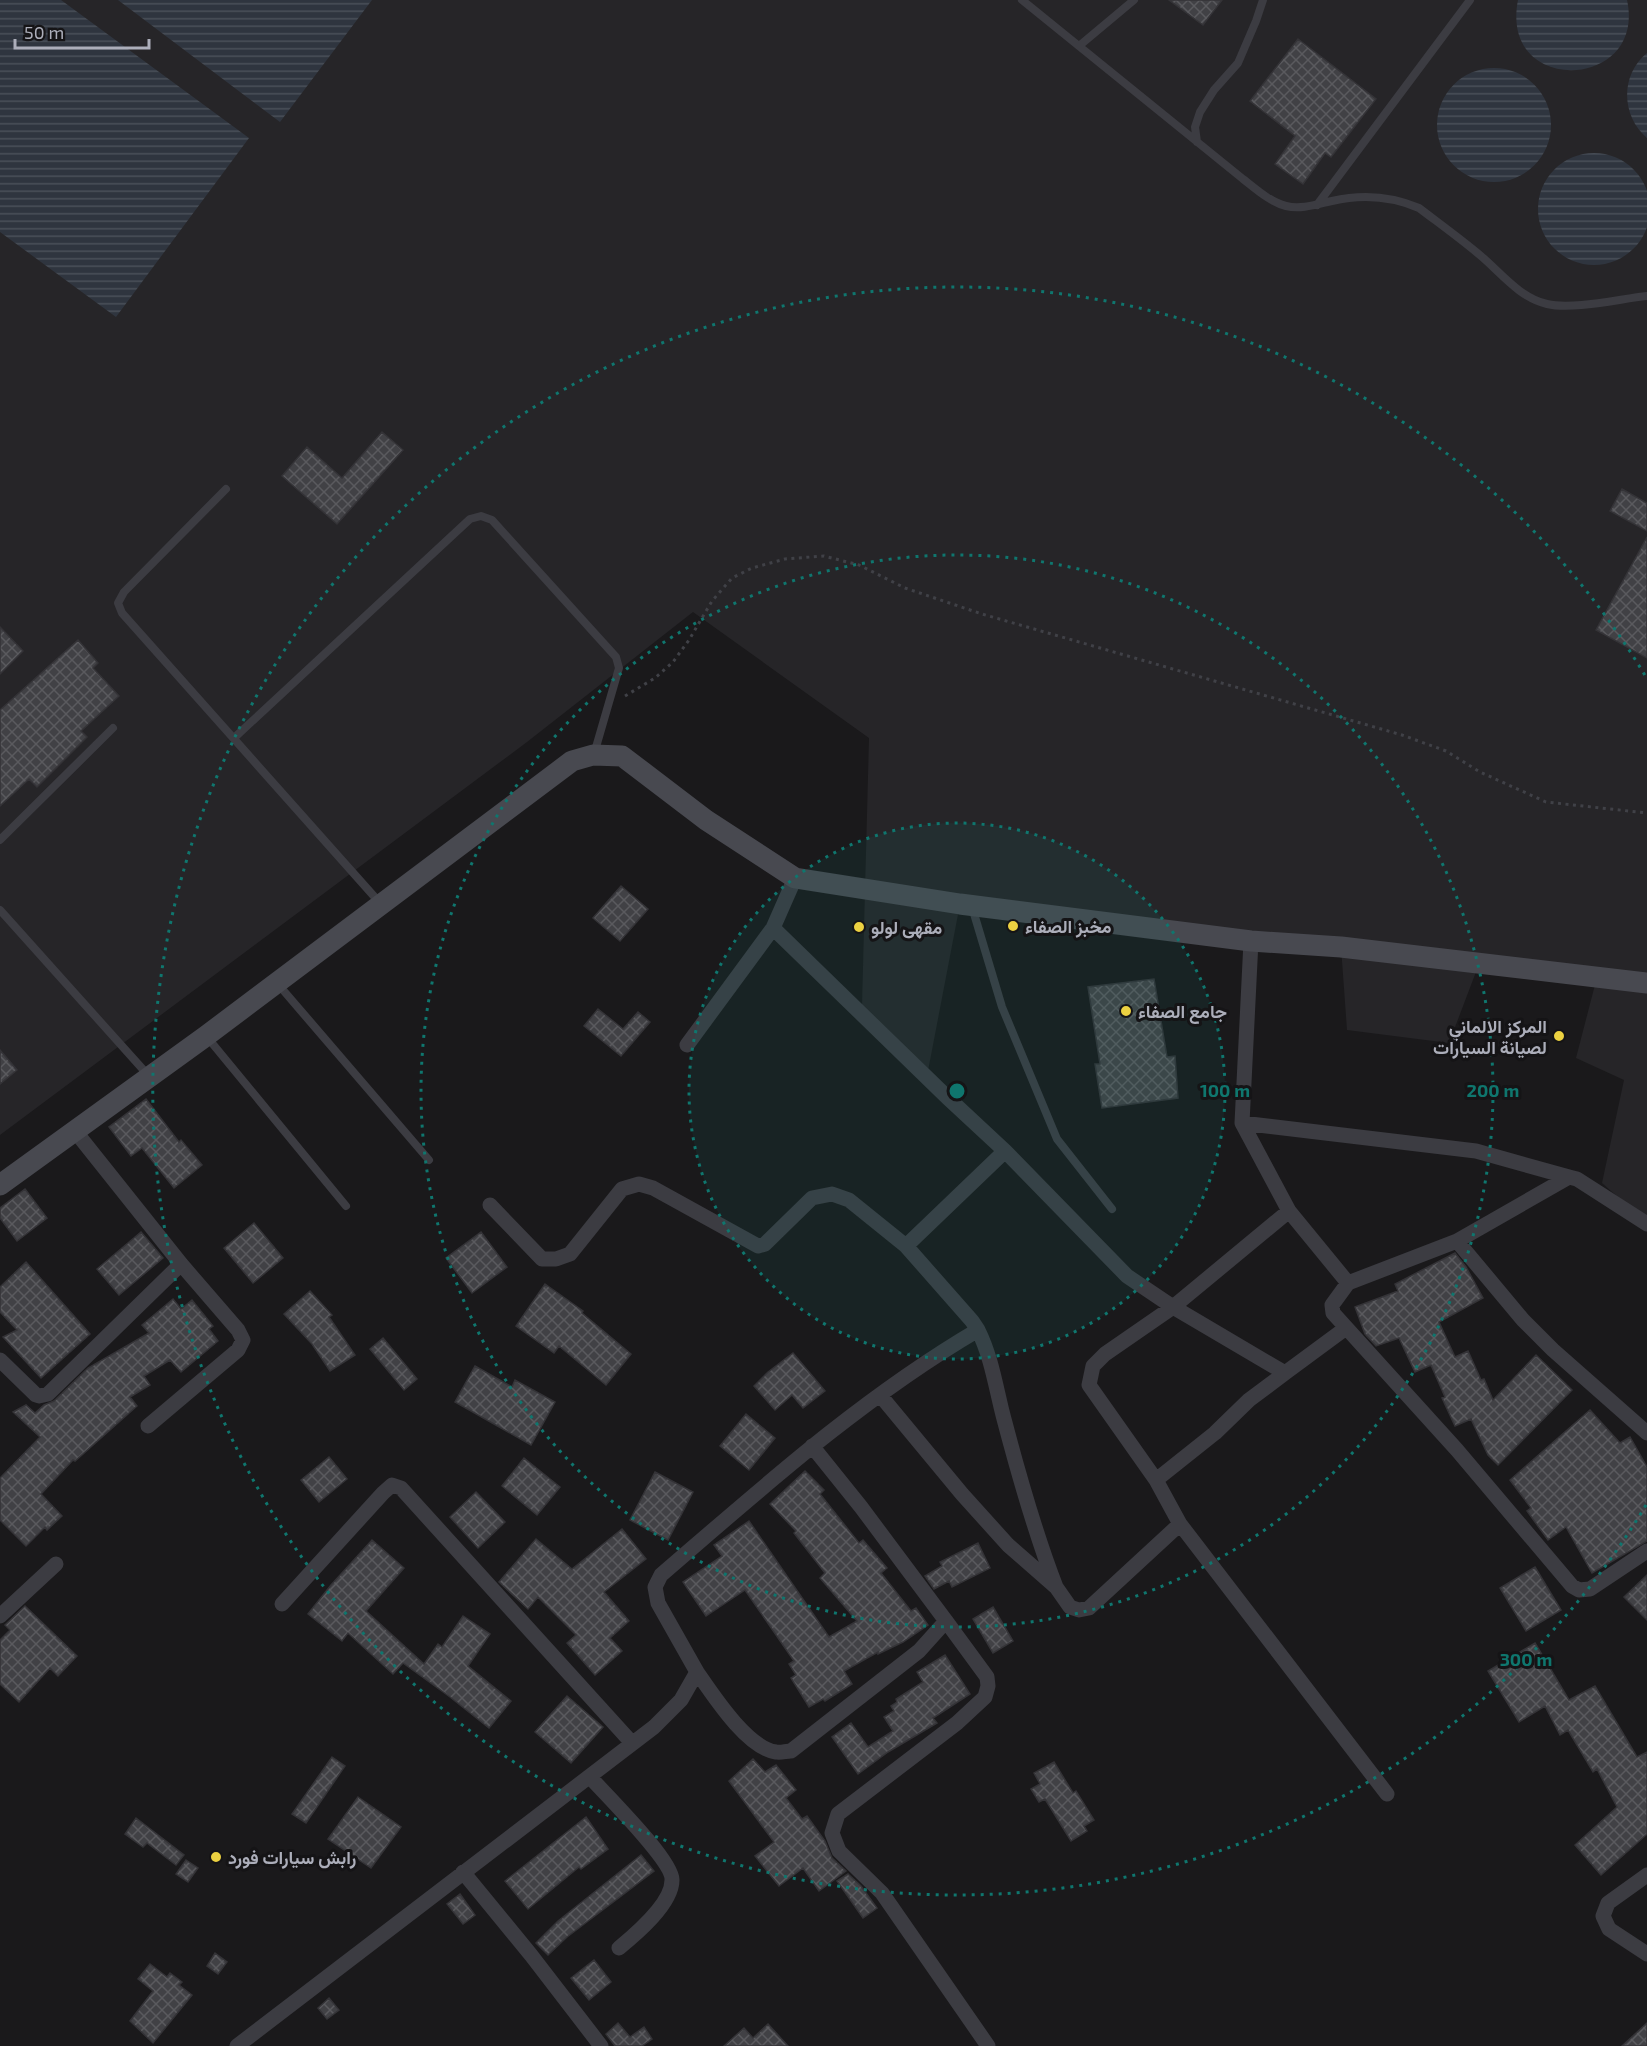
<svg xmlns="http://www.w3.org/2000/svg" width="1647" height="2046" font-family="'Exo 2',Vazirmatn,sans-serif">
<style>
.built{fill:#262528}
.water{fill:url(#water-rules)}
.building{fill:url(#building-cross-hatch);stroke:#343337;stroke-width:1.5}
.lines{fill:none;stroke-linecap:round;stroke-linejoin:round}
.path{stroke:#404147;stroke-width:3;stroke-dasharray:3 4.5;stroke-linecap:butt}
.lane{stroke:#3c3c42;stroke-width:8}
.street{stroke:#3c3c42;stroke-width:15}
.secondary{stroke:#484950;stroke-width:21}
.ring{fill:none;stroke:#0f766e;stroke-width:3;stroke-dasharray:3 6}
.poi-dot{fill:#ecd141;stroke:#151416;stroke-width:2}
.labels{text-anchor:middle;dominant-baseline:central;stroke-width:6;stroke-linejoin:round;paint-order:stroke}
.poi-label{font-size:18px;font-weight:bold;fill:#acaeba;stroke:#151416;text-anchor:start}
.centre{fill:#0f766e;stroke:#151416;stroke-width:3}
.ring-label{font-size:18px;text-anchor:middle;font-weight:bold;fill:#0f766e;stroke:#151416;stroke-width:6;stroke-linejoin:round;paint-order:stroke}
</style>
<defs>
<pattern id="water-rules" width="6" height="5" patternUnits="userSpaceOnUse" patternTransform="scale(1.5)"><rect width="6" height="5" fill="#2f353f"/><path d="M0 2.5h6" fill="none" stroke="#4a5059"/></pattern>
<pattern id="building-cross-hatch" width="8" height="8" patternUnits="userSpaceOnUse" patternTransform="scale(1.5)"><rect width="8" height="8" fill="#414145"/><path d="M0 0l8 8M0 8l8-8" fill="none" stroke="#5a5a5e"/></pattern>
</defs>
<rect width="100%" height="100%" fill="#1a191b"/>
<path class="built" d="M0,0H1647V1223L1602,1183L1624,1080L1576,1058L1597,977L1479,964L1449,1043L1347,1030L1341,947L960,904L928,1071L862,1005L869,738L693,612L527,742L0,1135Z"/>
<path class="water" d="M0,0H61L249,138L116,317L0,232Z
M118,0H372L280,122Z
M1518,0H1627C1647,90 1499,97 1518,0Z
M1647,53V138C1621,116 1620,75 1647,53Z
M1437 125a57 57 0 1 1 114 0a57 57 0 1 1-114 0Z
M1538 209a56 56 0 1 1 112 0a56 56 0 1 1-112 0Z"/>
<path class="building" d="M1169,0H1222L1203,25Z
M1298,39L1376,99L1331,157L1325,153L1303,184L1275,164L1295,136L1250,101Z
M382,432L403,450L337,524L282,476L307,447L342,478Z
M1622,489L1647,503V531L1610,511Z
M1647,537V658L1596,630Z
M0,627L23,651L0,674Z
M78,640L98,663L93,668L119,696L81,731L87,737L37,787L29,779L0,806V710Z
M621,886L648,909L620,941L593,918Z
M1154,979L1167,1057L1175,1056L1178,1098L1102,1108L1095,1064H1100L1088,987Z
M598,1009L623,1029L638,1012L650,1022L621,1056L584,1026Z
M0,1050L17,1070L0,1084Z
M146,1099L179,1142L181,1140L202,1165L174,1188L142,1148L131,1156L109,1127Z
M25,1189L47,1218L17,1241L0,1218V1208Z
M254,1223L283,1258L253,1283L224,1248Z
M141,1232L163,1258L119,1295L97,1269Z
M481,1232L507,1267L472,1293L446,1258Z
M1455,1253L1466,1267L1483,1298L1439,1322L1455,1357L1468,1351L1481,1380L1484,1379L1493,1400L1536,1355L1572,1390L1498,1465L1488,1455L1471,1419L1455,1426L1442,1398L1445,1397L1431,1365L1415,1372L1399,1338L1376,1346L1365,1334L1355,1307L1398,1291L1395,1284Z
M26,1262L90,1334L41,1378L3,1337L17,1330L0,1312V1287Z
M545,1284L583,1311L582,1313L631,1354L606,1385L559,1346L554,1353L516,1326Z
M310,1291L332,1315L329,1317L355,1355L330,1371L312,1344L284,1314Z
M173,1299L181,1309L192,1300L213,1326L209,1329L218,1341L181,1372L170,1360L144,1376L150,1385L130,1397L137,1406L75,1461L73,1460L41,1494L62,1516L47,1530L45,1527L26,1546L0,1520V1478L40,1437L13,1412L26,1405L35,1413L44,1405L54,1401L88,1368L149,1333L142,1325Z
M383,1338L417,1379L404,1390L370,1349Z
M793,1353L825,1391L803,1408L792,1395L775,1410L754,1386L768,1372Z
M475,1366L512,1387L515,1380L555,1402L531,1445L455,1402Z
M1590,1410L1620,1443L1630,1437L1647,1467V1541L1592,1573L1566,1527L1548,1540L1527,1511L1531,1508L1510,1480Z
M746,1414L775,1438L749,1470L720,1446Z
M329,1457L347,1479L319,1502L301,1480Z
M524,1458L560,1487L537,1515L502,1486Z
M805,1471L824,1490L820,1494L859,1543L863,1540L887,1568L881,1573L911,1611L916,1608L928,1625L903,1642L878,1654V1652L844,1671L852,1684L825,1701L823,1699L809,1707L791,1678L796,1675L789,1664L794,1661L745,1590L706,1616L683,1582L722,1556L714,1545L749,1521L829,1637L857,1621L820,1578L825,1573L794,1533L796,1531L770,1504Z
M655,1472L693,1492L668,1540L630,1520Z
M476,1492L505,1522L478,1548L450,1517Z
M622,1529L646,1559L604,1592L629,1621L610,1638L622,1651L595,1675L567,1643L576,1635L538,1597L528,1609L499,1582L536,1539L572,1569Z
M372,1540L404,1568L366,1611L424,1664L438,1644L442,1647L463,1616L490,1634L468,1666L511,1701L489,1728L450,1697L403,1663L393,1674L348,1633L342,1641L308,1614L331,1585Z
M978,1543L990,1568L952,1587L949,1581L934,1589L925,1576L942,1566L940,1562Z
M1535,1567L1561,1610L1526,1631L1500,1588Z
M1647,1575V1620L1624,1597Z
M25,1606L77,1656L58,1676L50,1668L19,1702L0,1684V1640L10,1630L5,1625Z
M993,1607L1013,1641L993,1653L973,1619Z
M1535,1643L1569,1700L1595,1686L1637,1757L1647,1752V1834L1601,1875L1575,1845L1617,1807L1597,1769L1593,1772L1568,1730L1560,1735L1545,1706L1519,1722L1488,1671Z
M945,1655L970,1694L933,1718L937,1723L888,1752L858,1774L832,1737L851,1723L868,1747L893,1731L884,1717L894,1711L891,1706L897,1702L896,1699L923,1682L917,1672Z
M567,1696L603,1727L571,1763L535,1732Z
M332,1757L345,1766L306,1823L292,1814Z
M753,1759L765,1772L776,1765L796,1790L786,1798L802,1819L807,1816L825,1841L832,1858L846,1871L819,1891L803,1868L779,1886L755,1856L774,1842L729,1781Z
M1054,1762L1073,1793L1076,1791L1094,1820L1084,1826L1087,1831L1071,1841L1045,1799L1039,1802L1031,1789L1040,1784L1034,1773Z
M358,1797L401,1827L371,1868L328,1839Z
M586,1817L608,1849L581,1869L579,1867L528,1909L505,1881Z
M136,1818L184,1855L176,1865L147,1843L143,1847L125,1834Z
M641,1855L654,1871L567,1937L548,1955L536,1943L558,1921Z
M186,1860L198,1868L188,1882L176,1874Z
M848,1874L861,1886L877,1908L863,1918L837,1881Z
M460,1894L475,1915L463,1924L447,1904Z
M215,1953L227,1962L218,1974L207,1966Z
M594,1960L611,1982L589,2000L571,1978Z
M150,1964L167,1977L170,1973L182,1982L179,1985L192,1995L153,2043L130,2021L153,1991L138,1979Z
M329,1998L339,2010L327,2019L318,2008Z
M618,2023L630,2037L644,2027L652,2039L642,2046H615L606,2034Z
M1647,2023V2046H1622Z
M768,2024L788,2046H724L744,2028L753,2038Z"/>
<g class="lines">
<path class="path" d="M625,696L655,678L673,662L689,640L712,601L732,578L752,568L785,559L824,556L859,565L905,588L982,614L1402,735L1446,751L1480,772L1546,802L1647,813"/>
<path class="lane" d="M1022,0L1243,179C1256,189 1270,202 1286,206C1301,210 1318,204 1332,201C1362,194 1391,196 1419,208C1440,224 1461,239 1481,256C1501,273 1520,298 1547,304C1573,310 1619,299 1647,296
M1079,46L1134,0
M1197,142L1195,127L1200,112L1214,90L1238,63L1256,21L1263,0
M1317,205L1470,0
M226,489L124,592L118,603L122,613L380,903
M234,738L470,519L481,516L492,520L616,657L619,668L594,754
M0,840L113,728
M972,907L1002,1007L1057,1139L1112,1209
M0,910L148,1075
M277,983L429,1160
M207,1037L346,1206"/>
<path class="street" d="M795,878L773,928L948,1098L1005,1151L1127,1276L1173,1307L1285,1373L1249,1400L1215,1433L1156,1480
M1251,941L1242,1123L1289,1211L1348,1283L1332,1305L1333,1313L1457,1450L1572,1586L1579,1590L1590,1589L1647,1551
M687,1045L773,928
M1242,1123L1476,1151L1569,1177
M75,1131L181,1264L238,1330L243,1340L238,1350L148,1426
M490,1205L542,1259H556L570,1254L622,1189L639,1184L653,1188L758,1246L765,1244L812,1198L832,1194L849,1200L906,1246
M1289,1211L1173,1307L1105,1354L1093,1366L1089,1385L1156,1480L1180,1524L1387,1794
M1457,1241L1523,1320L1553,1350L1647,1433
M1348,1283L1457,1241L1569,1177L1577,1179L1647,1224
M978,1330L972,1321L906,1246L1005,1151
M0,1360L36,1395L39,1396L48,1394L181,1264
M1285,1373L1346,1328
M880,1395L962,1494L1008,1545L1056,1587L1070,1607L1079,1610L1089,1608L1180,1524
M282,1604L383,1493L392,1485L401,1488L632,1743
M0,1616L56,1564
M946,1621L987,1677L988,1686L985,1697L957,1723L838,1814L832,1833L839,1851L882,1893L988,2046
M697,1672C713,1695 747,1748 776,1752C781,1753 786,1751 791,1751L919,1651L946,1621L861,1507L812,1446
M590,1777C606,1795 673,1861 672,1880C672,1904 636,1934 619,1948
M463,1872L531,1955L601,2046
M1647,1875L1608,1903L1603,1916L1609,1929L1647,1954
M237,2046L654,1727L681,1700L697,1672L658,1603L655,1587L661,1575C762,1488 862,1398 978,1330C992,1358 996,1389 1004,1419C1019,1476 1035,1533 1056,1587"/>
<path class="secondary" d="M0,1185L206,1036L572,761L593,755L622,756L706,820L795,878L960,904L1251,941L1341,947L1647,983"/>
</g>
<circle cx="957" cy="1091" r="268" fill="#0f766e" fill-opacity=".12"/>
<g class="ring">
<circle cx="957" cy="1091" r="268"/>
<circle cx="957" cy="1091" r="536"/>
<path d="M1646 1505A804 804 0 1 1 1646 677"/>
</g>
<g class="poi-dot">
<circle cx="1013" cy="926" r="6"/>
<circle cx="859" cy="927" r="6"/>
<circle cx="1126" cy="1011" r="6"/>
<circle cx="1559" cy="1036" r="6"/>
<circle cx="216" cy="1857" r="6"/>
</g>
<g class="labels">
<g class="poi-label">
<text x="1025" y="926">مخبز الصفاء</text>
<text x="871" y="927">مقهى لولو</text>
<text x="1138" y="1011">جامع الصفاء</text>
<text x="1547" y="1026" text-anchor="end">المركز الالماني<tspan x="1547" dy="21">لصيانة السيارات</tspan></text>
<text x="228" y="1857">رابش سيارات فورد</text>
</g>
</g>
<circle cx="957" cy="1091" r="9" class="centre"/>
<g class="ring-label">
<text x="1225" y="1097">100 m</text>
<text x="1493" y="1097">200 m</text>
<text x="1526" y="1666">300 m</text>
</g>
<path d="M15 39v9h134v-9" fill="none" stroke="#acaeba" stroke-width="3"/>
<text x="24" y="39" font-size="18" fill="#acaeba" stroke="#151416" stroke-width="4.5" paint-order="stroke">50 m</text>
</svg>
